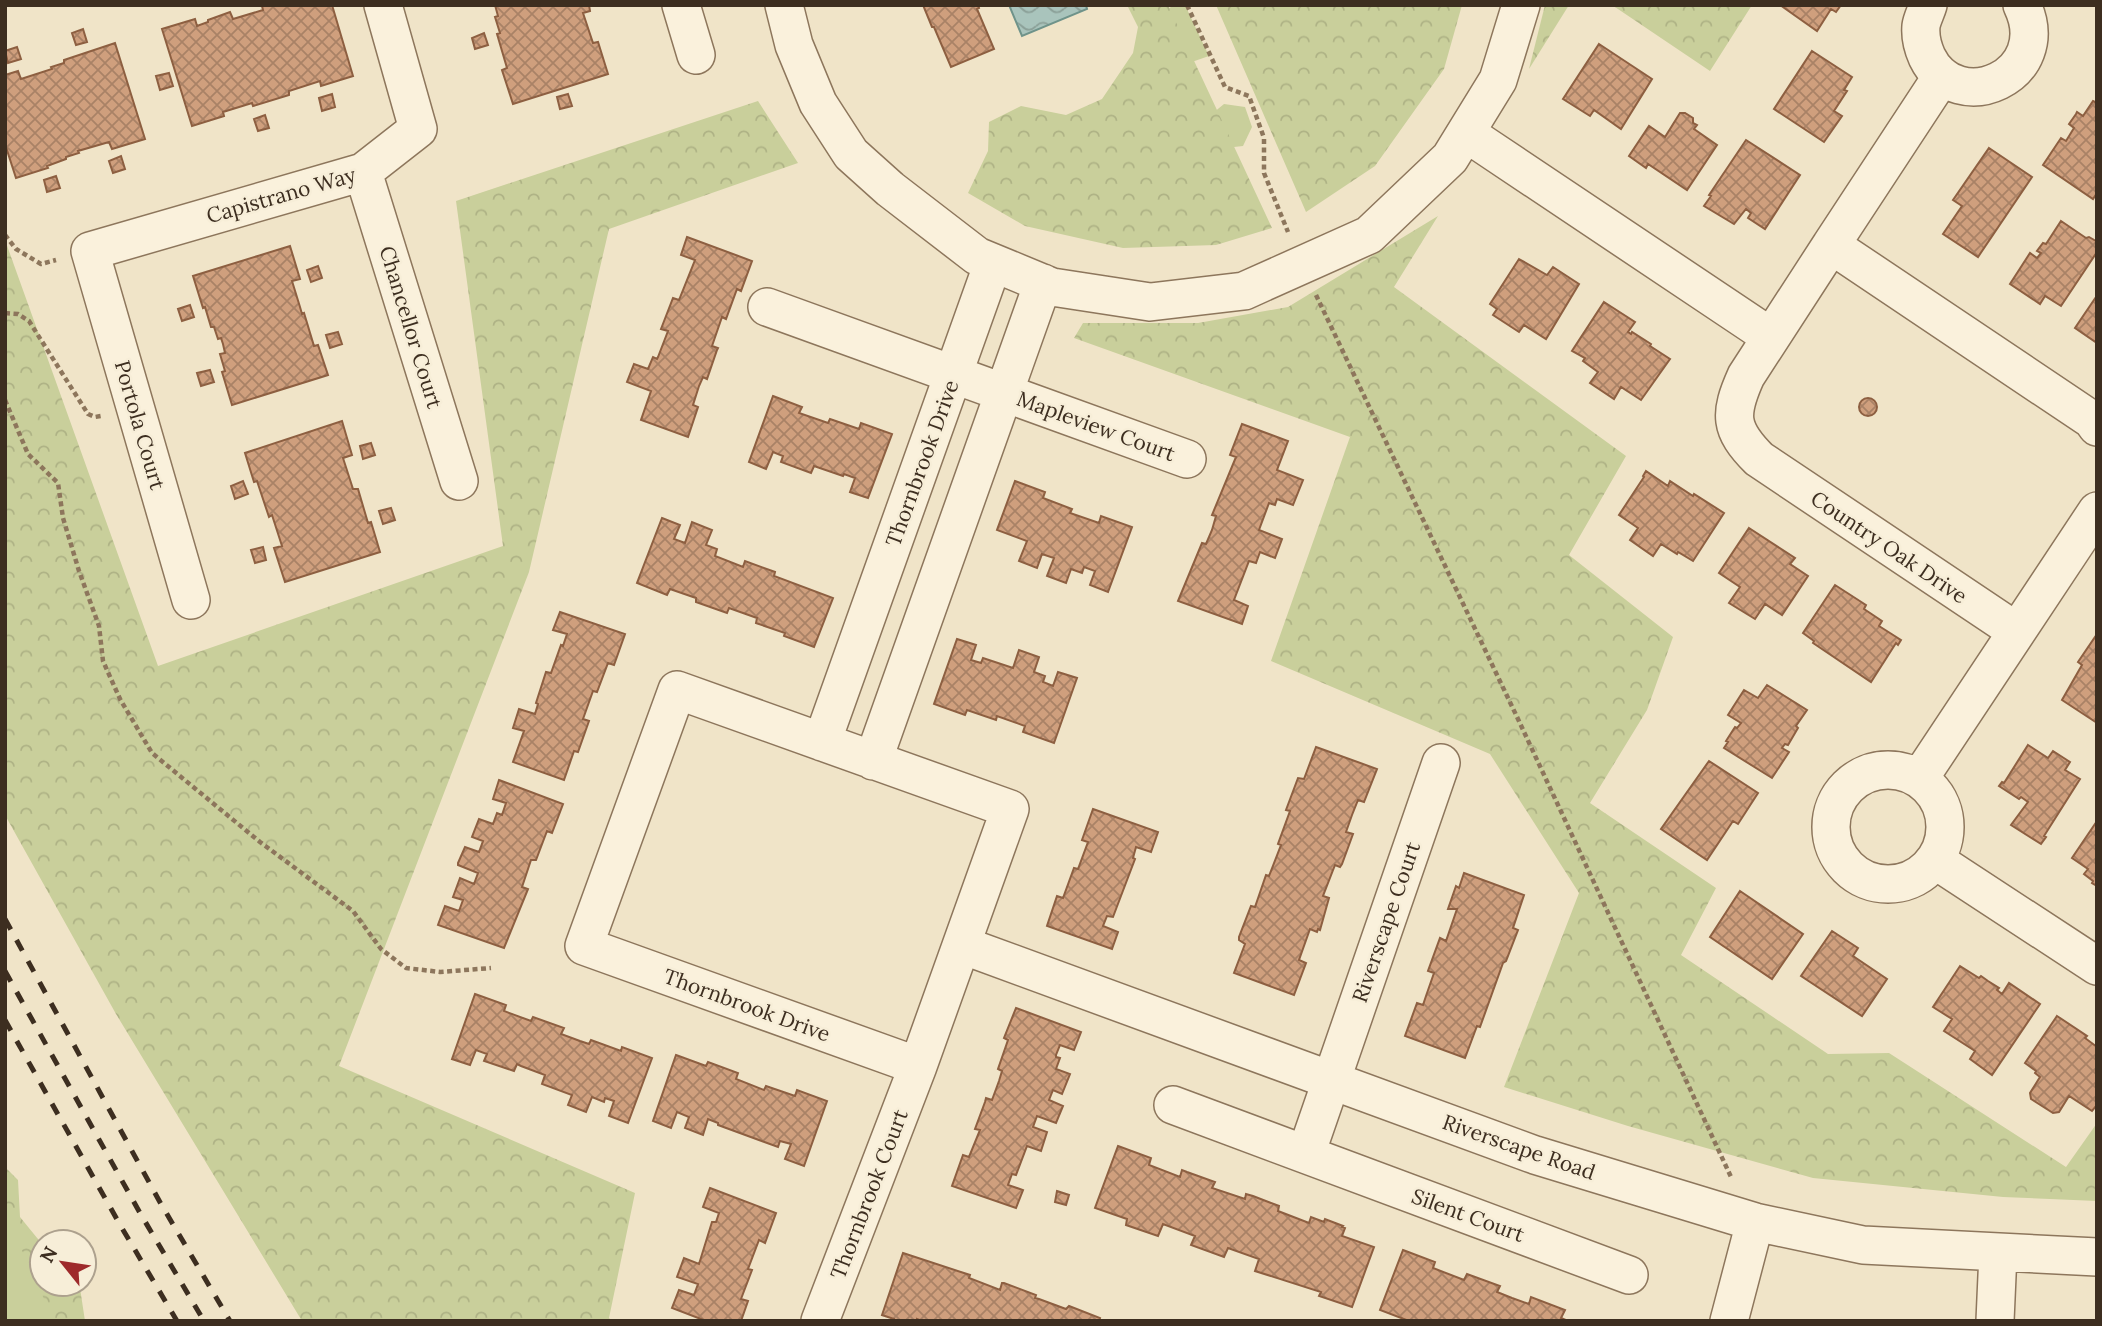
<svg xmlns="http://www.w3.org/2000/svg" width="2102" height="1326" font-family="Lora,serif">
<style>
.green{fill:#c9cf9b}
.forest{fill:url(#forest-crowns)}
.water{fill:url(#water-waves);stroke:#6f938a;stroke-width:2}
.building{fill:url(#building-cross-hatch);stroke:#8d5f41;stroke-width:2}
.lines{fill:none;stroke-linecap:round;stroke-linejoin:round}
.minor-casing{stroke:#8d765c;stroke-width:40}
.path{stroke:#8d765c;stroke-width:4.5;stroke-dasharray:5 3.5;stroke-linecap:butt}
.minor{stroke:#faf1dc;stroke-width:37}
.rail{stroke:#3d2e20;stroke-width:5;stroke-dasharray:12 12;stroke-linecap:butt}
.labels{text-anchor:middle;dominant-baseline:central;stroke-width:5;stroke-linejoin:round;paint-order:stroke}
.street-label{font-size:21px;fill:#3d2e20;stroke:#f7eed8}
</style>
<defs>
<pattern id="forest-crowns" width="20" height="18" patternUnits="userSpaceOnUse" patternTransform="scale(1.75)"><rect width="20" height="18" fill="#c9cf9b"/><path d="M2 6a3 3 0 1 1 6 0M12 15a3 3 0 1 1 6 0" fill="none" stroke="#aeb285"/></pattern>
<pattern id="water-waves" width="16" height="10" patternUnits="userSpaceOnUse" patternTransform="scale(1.75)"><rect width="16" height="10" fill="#a9c4bc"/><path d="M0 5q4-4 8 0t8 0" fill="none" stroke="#8ba098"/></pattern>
<pattern id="building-cross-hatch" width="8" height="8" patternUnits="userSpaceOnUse" patternTransform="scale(1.75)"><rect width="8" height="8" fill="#cf9f7d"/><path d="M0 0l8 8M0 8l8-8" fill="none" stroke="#a98266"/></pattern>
</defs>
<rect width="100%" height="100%" fill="#f0e4c8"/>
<path class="green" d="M1173,5H1185L1209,56L1186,64L1161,16Z
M1224,104L1245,107L1252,127L1243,146L1225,148L1213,113Z
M5,1191L42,1284L76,1321H5Z"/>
<path class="forest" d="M1127,5H1168L1272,228L1216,245L1123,248L1025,226L968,193L988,151L989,122L1021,106L1066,115L1102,99L1133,53L1138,27Z
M1216,5H1462L1444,69L1375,166L1306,212Z
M1545,5H1569L1529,69Z
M1612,5H1752L1710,71Z
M758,101L798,163L609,229L529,572L339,1066L635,1193L609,1318L612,1321H302L116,1014L5,815V240L158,666L503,546L456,201Z
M1438,216L1394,287L1626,456L1569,555L1673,637L1647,710L1590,803L1716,888L1681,955L1828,1054L1889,1053L2066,1167L2097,1123V1201L2003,1197L1813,1178L1628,1126L1504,1087L1579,893L1490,754L1271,661L1350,437L1074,338L1083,323H1198L1288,307Z
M5,1167L18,1180L20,1217L42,1244V1284H76L80,1288L85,1321H54L5,1213Z"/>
<path class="water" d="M1009,5H1086L1087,9L1022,36Z"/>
<path class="building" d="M264,5H332L353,76L321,86L320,81L289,91V95L253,106L252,103L223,112L224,116L192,126L162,29L195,19L197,26L208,22V20L230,12L233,19L263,10L262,6Z
M589,5L590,11L583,13L593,43L598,42L608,74L513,104L502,70L507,68L497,34L500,33L495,17L498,16L495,5Z
M923,5H978L979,8L977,9L994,49L951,67L934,27H932Z
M1780,5H1841L1836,12L1831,9L1817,31Z
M83,29L87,42L76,45L72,33Z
M484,33L488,45L475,49L472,38Z
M115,43L145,139L112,149L109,142L78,151L79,153L66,157V159L47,166L48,168L16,178L5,144V75L18,71L21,79L52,69L51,67L64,63V60Z
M1599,44L1652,79L1621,129L1594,110L1590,116L1563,99Z
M17,47L21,59L8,63L5,51Z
M1812,51L1852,77L1844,90L1847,91L1834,111L1842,116L1824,142L1774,109Z
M169,73L173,86L160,90L156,76Z
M332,94L335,107L322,111L319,98Z
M568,94L572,106L560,109L557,97Z
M2093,101L2097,103V193L2093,199L2043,165L2061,138L2066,141L2074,128L2069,124L2076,114L2077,112L2083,116Z
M1680,113H1685L1693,118V123L1697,125L1694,129L1717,145L1687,190L1648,164L1646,168L1629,156L1649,126L1665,137Z
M265,115L269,128L258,131L254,119Z
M1746,140L1800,175L1765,229L1748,218L1751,213L1746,209L1734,224L1704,206L1711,196L1709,195Z
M1989,148L2032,177L1978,257L1943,234L1962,206L1953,200Z
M121,156L125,169L113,173L109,161Z
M56,176L60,188L47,192L44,180Z
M2061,221L2086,238L2089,237L2096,241L2097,252L2061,306L2045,296L2040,304L2010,284L2030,253L2037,258L2041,253L2037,251L2043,243L2046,244Z
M687,237L752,261L741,291L737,289L726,319L722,317L712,346L718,348L717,350L707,379L703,377L699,386L693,405L698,407L688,437L641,420L651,391L627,382L634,364L648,369L653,357L657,359L658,357L668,331L661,329L673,298L679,300L695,260L681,255Z
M290,246L300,279L292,281L300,307L302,314L304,313L314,346L318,345L328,375L232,405L222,372L225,371L220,354L225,353L223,344L221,338L218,339L214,327H211L205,307L203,308L193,276Z
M1519,259L1547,275L1553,267L1579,284L1546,339L1524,325L1519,332L1493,315L1497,309L1490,304Z
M318,266L322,278L311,282L307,270Z
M2096,297H2097V343L2075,328Z
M1604,302L1635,322L1628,332L1631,334L1632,332L1651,344L1650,346L1670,359L1641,400L1621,387L1614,399L1590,383L1598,372L1583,361L1585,358L1572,351Z
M190,305L194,317L182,321L178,309Z
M338,332L342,344L330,348L326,335Z
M210,370L214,382L201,386L197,373Z
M773,396L802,407L799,413L828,423L830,419L859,429L861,423L892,434L868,498L850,492L855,478L844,474L843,476L814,466L811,473L781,462L783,456L773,452L766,469L749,462Z
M1859 407a9 9 0 1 1 18 0a9 9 0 1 1-18 0Z
M342,421L352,455L343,458L353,489H358L368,523L371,522L380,552L285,582L274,548L282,546L272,515L269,517L257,481L254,482L245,453Z
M1242,424L1288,441L1277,470L1303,480L1293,505L1277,499L1275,505L1269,503L1259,530L1282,539L1275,558L1260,552L1256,563L1249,561L1234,600L1248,606L1242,624L1178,601L1202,543L1206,544L1212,530L1216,516L1212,515L1236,457L1230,455Z
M371,443L375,455L363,459L360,446Z
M1646,471L1668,486L1670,481L1693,496L1694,494L1724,513L1693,561L1678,552L1677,554L1661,544L1653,556L1630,540L1638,528L1619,515L1644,477L1643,476Z
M243,481L248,494L235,499L231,486Z
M1015,481L1045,492L1043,498L1072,509L1070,513L1099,523L1101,516L1132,527L1108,592L1090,585L1095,571L1084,567L1082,573L1071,569L1066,583L1047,576L1054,558L1042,554L1037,568L1019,561L1027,541L997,530Z
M391,508L395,520L383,524L379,511Z
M662,518L680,525L674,539L685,543L692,522L712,530L706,545L717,549L715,556L743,567L745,561L775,572L774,576L833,598L814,647L784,636L785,633L756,623L757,618L729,608L727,613L696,602V598L670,589L667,595L637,583Z
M1749,528L1795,558L1790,564L1808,576L1782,615L1765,604L1755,619L1729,603L1740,587L1719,573Z
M263,547L266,560L255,563L251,550Z
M1835,585L1866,605L1864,609L1882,621L1879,626L1901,640L1898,645L1896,643L1871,682L1813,643L1814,641L1803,633Z
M560,612L625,634L614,665L608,663L597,692L593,691L583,719L589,721L578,752L574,751L564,780L513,762L524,731L513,728L519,709L535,714L538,704L536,703L546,672L551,673L561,645L563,646L567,634L553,630Z
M2097,634V723L2062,700L2082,665L2078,662Z
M957,639L976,645L971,660L981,663L983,658L1013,668L1019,650L1039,657L1034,672L1045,676L1043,682L1053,686L1058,672L1077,678L1054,743L1023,732L1025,726L997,716L996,720L967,710L965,715L934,704Z
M1767,685L1807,710L1796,726L1798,728L1788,745L1785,744L1782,748L1789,752L1772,778L1724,748L1728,742L1726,741L1735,727L1737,728L1741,723L1728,715L1744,690L1758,698Z
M2028,745L2048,758L2053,751L2070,762L2065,770L2080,779L2044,836L2046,837L2041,844L2011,825L2028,802L2021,797L2019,799L1999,786L2002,782L2004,783Z
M1316,747L1377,769L1364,802L1358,800L1352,815L1346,832L1353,834L1342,864L1340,867L1335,865L1323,896L1329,898L1320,930L1318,929L1317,932L1310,929L1299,960L1306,963L1294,995L1234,973L1245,944L1239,940V937L1251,906L1255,907L1266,875L1269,876L1281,845L1278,844L1290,811L1286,810L1298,778L1304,779Z
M1709,761L1758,793L1738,824L1733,821L1707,860L1661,829Z
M499,780L563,804L552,833L547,831L536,860H531L522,887L528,889L504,948L438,925L445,906L459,911L463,900L453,897L460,878L474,884L478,873L458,865V863L465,847L479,852L483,841L472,837L479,819L493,824L497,813L502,815L506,803L493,799Z
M1093,809L1158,832L1151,852L1136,847L1133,858L1135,859L1113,917L1107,916L1103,926L1118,932L1112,949L1047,926L1057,896L1063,898L1074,868L1078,869L1088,842L1082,840Z
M2097,821V886L2092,883L2093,881L2084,874L2088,869L2072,858Z
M1464,873L1524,895L1513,928L1518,930L1506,961L1503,963L1480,1027L1477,1026L1465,1058L1405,1036L1417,1003L1423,1005L1426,996L1434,973L1428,971L1440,938L1446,941L1457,909H1448L1456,886L1459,888Z
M1740,891L1803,934L1772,979L1710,937Z
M1832,931L1858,948L1853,956L1887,979L1862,1016L1801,976Z
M1960,966L1979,978L1981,976L1988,981L1999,988L1997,990L2002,994L2009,983L2040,1004L1992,1075L1970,1059L1975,1051L1944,1031L1952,1019L1933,1007Z
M475,994L506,1005L504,1011L531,1021L533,1017L564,1028L561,1034L580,1041L589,1044L591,1040L621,1051L622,1047L652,1058L628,1123L609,1116L614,1101L605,1098L604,1102L592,1097L586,1112L568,1105L572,1095L542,1084L545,1075L521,1066L517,1064L514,1071L484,1061L487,1054L476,1050L470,1065L452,1059Z
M1016,1008L1081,1032L1074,1050L1060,1045L1056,1055V1057L1060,1058L1056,1069L1070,1074L1062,1094L1053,1090L1049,1100L1063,1106L1056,1123L1037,1116L1033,1127L1047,1132L1041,1151L1027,1146L1016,1175L1012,1174L1008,1185L1023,1190L1016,1208L952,1186L963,1155L969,1157L980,1130L975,1129L985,1102L986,1098L992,1100L999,1081L1002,1071L998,1069L1008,1040L1004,1038Z
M2057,1016L2087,1036L2085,1038L2097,1047V1105L2092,1111L2069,1096L2059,1112L2053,1113L2031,1099L2030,1093L2040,1077L2035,1073L2036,1071L2025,1063Z
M676,1055L706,1066L708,1062L738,1073L736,1079L764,1090L766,1086L795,1096L797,1090L827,1101L804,1166L785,1159L791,1144L780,1141L778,1147L718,1125V1123L708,1119L703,1135L685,1128L689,1117L677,1112L671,1128L653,1121Z
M1118,1146L1151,1158L1149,1165L1180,1177L1182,1170L1187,1172L1215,1182L1212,1188L1245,1199L1246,1194L1253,1196L1279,1206L1278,1211L1309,1223L1311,1217L1324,1222L1325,1219L1343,1226L1342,1227L1345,1228L1342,1236L1374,1247L1352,1307L1319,1296L1321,1292L1255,1271L1259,1259L1228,1248L1224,1257L1191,1245L1195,1236L1163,1224L1158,1236L1126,1225L1127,1219L1095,1208Z
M710,1188L776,1213L765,1243L759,1240L748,1269L752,1270L741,1299L748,1301L741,1321H706L672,1308L679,1290L694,1295L698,1284L677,1277L684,1258L699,1264L712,1222H716L719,1213L703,1207Z
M1057,1191L1069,1195L1066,1205L1055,1202Z
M1403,1250L1435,1262L1433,1268L1464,1280L1467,1274L1500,1286L1497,1292L1512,1298L1529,1304L1531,1297L1565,1310L1561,1318L1568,1321H1409L1380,1310Z
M903,1253L970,1275L969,1278L1000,1290L1002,1283H1004L1036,1295L1035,1298L1039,1299L1066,1309L1069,1306L1100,1318L1099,1321H922L917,1319V1321H894V1319L882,1315Z"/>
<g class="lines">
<defs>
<path id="minor" d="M681,5L696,55
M784,5L794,45L818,103L851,154L890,189L977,256L1052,287L1150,302L1244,291L1369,235L1450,158L1498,80L1521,5
M1928,5C1926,12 1922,19 1921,26C1920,37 1923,48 1927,57C1957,119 2056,76 2022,5
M1466,133L1771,337
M363,172L459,481
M1831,245L1942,76
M767,307L1187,459
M191,600L90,251L363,172L418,129L383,5
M2016,631L1759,459C1729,429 1729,414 1746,376L1831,245L2092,420L2097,427
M822,742L993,263
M873,761L1043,283
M1831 827a57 57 0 1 1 114 0a57 57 0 1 1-114 0Z
M1919,779L2097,511
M1935,860L2097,966
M962,945L1535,1155L1755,1222L1863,1245L2097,1257
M1173,1105L1629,1275
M1306,1154L1441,763
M820,1321L918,1066L1010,809L677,690L584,946L918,1066
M1729,1321L1755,1222
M1995,1321L1998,1253"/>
</defs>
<use href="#minor" class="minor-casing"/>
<path class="path" d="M1187,5L1225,87L1249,96L1264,138V173L1288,232
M5,235L16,249L41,264L56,260
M1316,295L1518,719L1731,1177
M5,313L18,314L29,321L88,414L95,417L101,416
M5,400L28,454L58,483L63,518L79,571L99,626L103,661L120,699L152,753L260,842L353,911L381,949L406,968L440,972L491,968"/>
<use href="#minor" class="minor"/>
<path class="rail" d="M5,919L161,1204L230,1321
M5,971L140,1213L204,1321
M5,1020L119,1223L177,1321"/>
</g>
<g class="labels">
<g class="street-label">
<text transform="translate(281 195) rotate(-16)">Capistrano Way</text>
<text transform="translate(411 327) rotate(73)">Chancellor Court</text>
<text transform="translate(140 425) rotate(74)">Portola Court</text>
<text transform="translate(1096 426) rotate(20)">Mapleview Court</text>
<text transform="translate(922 463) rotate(-70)">Thornbrook Drive</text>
<text transform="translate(1889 547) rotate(34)">Country Oak Drive</text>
<text transform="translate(1386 922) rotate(-71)">Riverscape Court</text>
<text transform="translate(747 1005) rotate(20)">Thornbrook Drive</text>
<text transform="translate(1519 1147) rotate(19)">Riverscape Road</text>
<text transform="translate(869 1194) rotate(-69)">Thornbrook Court</text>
<text transform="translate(1468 1215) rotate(20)">Silent Court</text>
</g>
</g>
<rect width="2102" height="1326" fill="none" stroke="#3d2e20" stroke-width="14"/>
<g transform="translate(63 1263) rotate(300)"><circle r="33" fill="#f7eed8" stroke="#ada18e" stroke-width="2"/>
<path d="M0-5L12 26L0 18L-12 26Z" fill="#9e2a2b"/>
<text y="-10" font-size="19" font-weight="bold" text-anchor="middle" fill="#3d2e20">N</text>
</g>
</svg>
